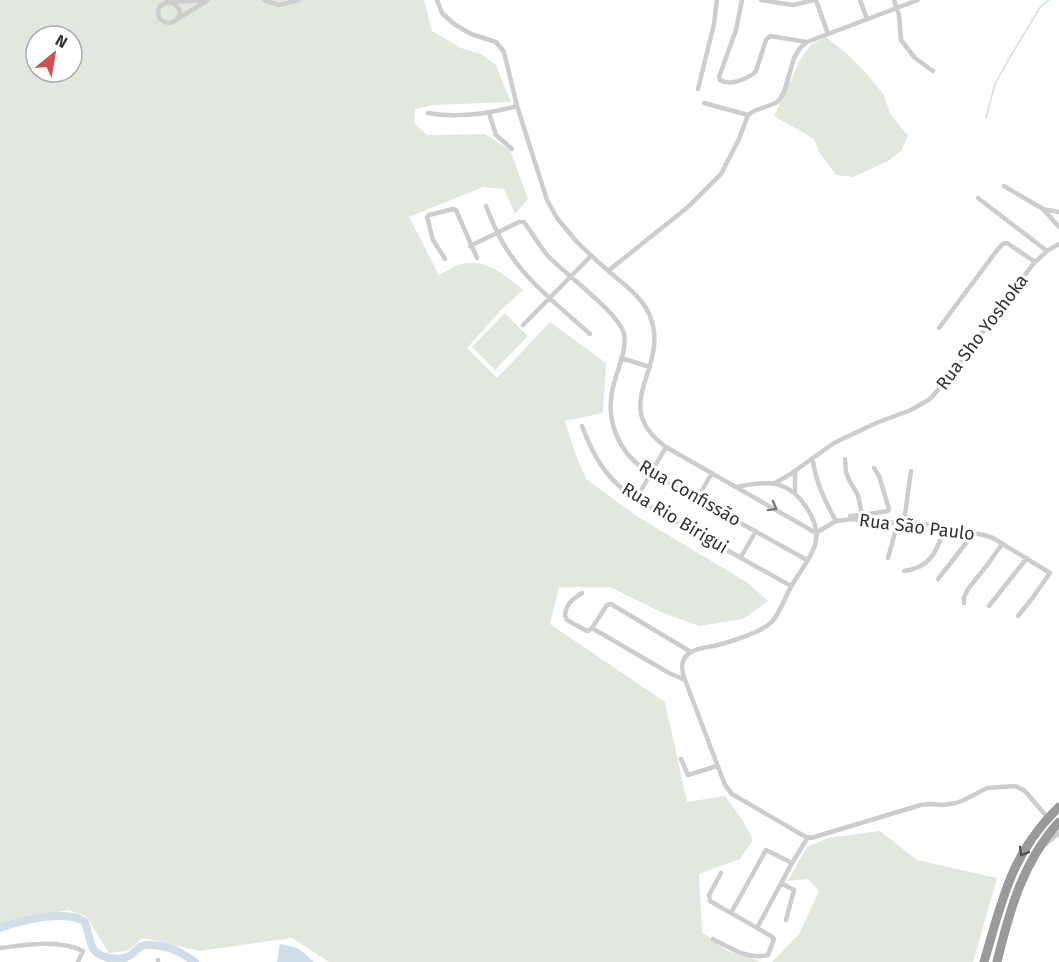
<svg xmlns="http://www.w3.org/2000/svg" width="1059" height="962" font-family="'Fira Sans',sans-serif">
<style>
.green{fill:#e2e8dd;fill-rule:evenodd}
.water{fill:#cfdee8}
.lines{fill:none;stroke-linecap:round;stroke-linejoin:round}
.stream{stroke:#cfdee8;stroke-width:1.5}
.river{stroke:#cfdee8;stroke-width:8}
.street{stroke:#cdcdcd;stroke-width:4.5}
.highway{stroke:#9a9a9a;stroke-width:9}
.oneway{stroke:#787878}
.oneway2{stroke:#525252}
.labels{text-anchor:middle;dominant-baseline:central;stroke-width:6;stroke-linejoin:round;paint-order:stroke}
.street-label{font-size:18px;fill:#333;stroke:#fff}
</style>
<rect width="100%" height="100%" fill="#fff"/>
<path class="green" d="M0,0H424L432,31L461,48L481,54L496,65L511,102L434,105L415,109L414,123L427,135L485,134L510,150L528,199L515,214L504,189L483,187L409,217L439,275C447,271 456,265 465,263C489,260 506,276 523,290L500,311L467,348L497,378L550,322L606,363L603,413L565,421L575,453L586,479L638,517L748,583L768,601L743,619L699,626L663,613L610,587H559L550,624L665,702L687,802L725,796L743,821L753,840L740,859L699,874L702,932L727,951L747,956L761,962H329L292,938L200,951L143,938L127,951L109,953L86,916L68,910L0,924ZM36,36H72V72H36Z
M826,37L847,54L866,73L884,95L890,114L908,136L901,151L888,161L853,177L836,175L819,152L814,139L774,116L800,60L810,45Z
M505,313L528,336L495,370L472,347Z
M880,831L917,860L997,878L973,962H772L799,934L819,891L808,879L788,881L807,847L828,838Z"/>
<path class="water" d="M280,944L298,948L314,962H277Z"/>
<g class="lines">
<path class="stream" d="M986,118L995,84L1010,57L1041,6L1049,0"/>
<path class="river" d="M0,928C21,920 64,910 84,921C89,929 88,940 93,948C98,958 118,961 127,957C136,954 137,945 146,945C167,944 179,951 195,962"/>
<path class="street" d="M264,0L279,5L298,0
M437,0L442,13L454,24L471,34L496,42L504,52L517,106L547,200L557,218L576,241C586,251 596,260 606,269C622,283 642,296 650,316C671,369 607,404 666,447L816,533
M742,0L736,30L719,77L720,80C730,86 744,80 753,74L756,71L766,40L770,36L807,42
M761,0L793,5L814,0
M816,0L828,34
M860,0L867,19
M894,0L899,15L901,40L915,58L933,71
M171,2L208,0L171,23C160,23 155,15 160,6L167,2L175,4L180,11L178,19
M698,89L714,24L717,0
M704,103L748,115
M428,113C457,118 488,114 517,106
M489,113L496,135L512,149
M1004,186L1043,209L1059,227
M978,198L1047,251
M486,206C492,221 497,235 506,248C527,282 560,307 590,334
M1043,209L1059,212
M470,246L519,222H524C532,233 539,245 548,256C564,273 620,314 624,334C627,350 618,368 614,383C604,417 617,452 647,471L807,560
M445,259L433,240L427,217L429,215L453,209L456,210L477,258
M608,271L688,207L721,174L739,139L748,115L754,111L776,103L780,99L785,89L794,58L800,48L807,42L918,0
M523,325L591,256
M939,328L998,249L1003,244L1007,243L1010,245L1035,262
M621,358L650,367
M582,426C594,458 607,480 636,499L791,586
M845,459L846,472L849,480L858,495L862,515L850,516
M813,462C817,485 825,501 836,521
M775,483L789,475L834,443L876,423L911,410L930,399L951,375L1033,264L1047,251L1059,244
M737,487C769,480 790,480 808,510C815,521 819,532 815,545C811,558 799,573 792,585C786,595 782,607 775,618C767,631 729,642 714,646C707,647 698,648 691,652C680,658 681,670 685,680L725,785L732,794L804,836L811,838L921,805L930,804L943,805L956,803L964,800L987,788L1015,786L1025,791L1048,818
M795,493V472
M636,499L666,447
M697,499L712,473
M862,515L888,511L889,509L879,476L874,468
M904,522L911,471
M816,533L836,521L853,519L876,523L904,522L919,523L984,535L993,538L1050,573L1031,600L1018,616
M741,557L756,531
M888,558L898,522
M904,571C931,568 936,551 945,529
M938,579L974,533
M582,593C572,600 566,603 565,616L567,620L585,630L588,631L592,628
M964,603V597L968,589L988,564L1002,544
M989,606L1027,558
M685,680L669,673L592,628L607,605L611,604L691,652
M681,759L688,775L717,766
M1046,844L1059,833
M781,883L794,890L786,920
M731,913L766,850L792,863
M757,928L792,863L808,837
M713,939C730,948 748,960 768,955L774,939L771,936L710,901L709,895L721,873
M0,948C26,945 58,939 83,951L78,962
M158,962V960"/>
<path class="highway" d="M984,962C1002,901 1011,853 1059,807
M997,962C1009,912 1023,861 1059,822"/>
</g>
<defs><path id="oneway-chevron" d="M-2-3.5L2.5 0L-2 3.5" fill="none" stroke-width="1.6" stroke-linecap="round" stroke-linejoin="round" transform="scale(1.5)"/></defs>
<use class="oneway" href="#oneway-chevron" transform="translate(773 507) rotate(29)"/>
<use class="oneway2" href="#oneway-chevron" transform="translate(1023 852) rotate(121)"/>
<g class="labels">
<g class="street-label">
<text transform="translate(982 332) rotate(-53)">Rua Sho Yoshoka</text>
<text transform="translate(690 493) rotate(30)">Rua Confissão</text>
<text transform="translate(675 518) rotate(31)">Rua Rio Birigui</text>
<text transform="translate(917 527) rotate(7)">Rua São Paulo</text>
</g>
</g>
<g transform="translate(54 54) rotate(30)"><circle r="28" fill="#ffffff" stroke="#adadad" stroke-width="1.5"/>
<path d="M0-4.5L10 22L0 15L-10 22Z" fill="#d14e52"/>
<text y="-9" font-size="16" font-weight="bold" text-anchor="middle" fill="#333333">N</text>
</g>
</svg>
